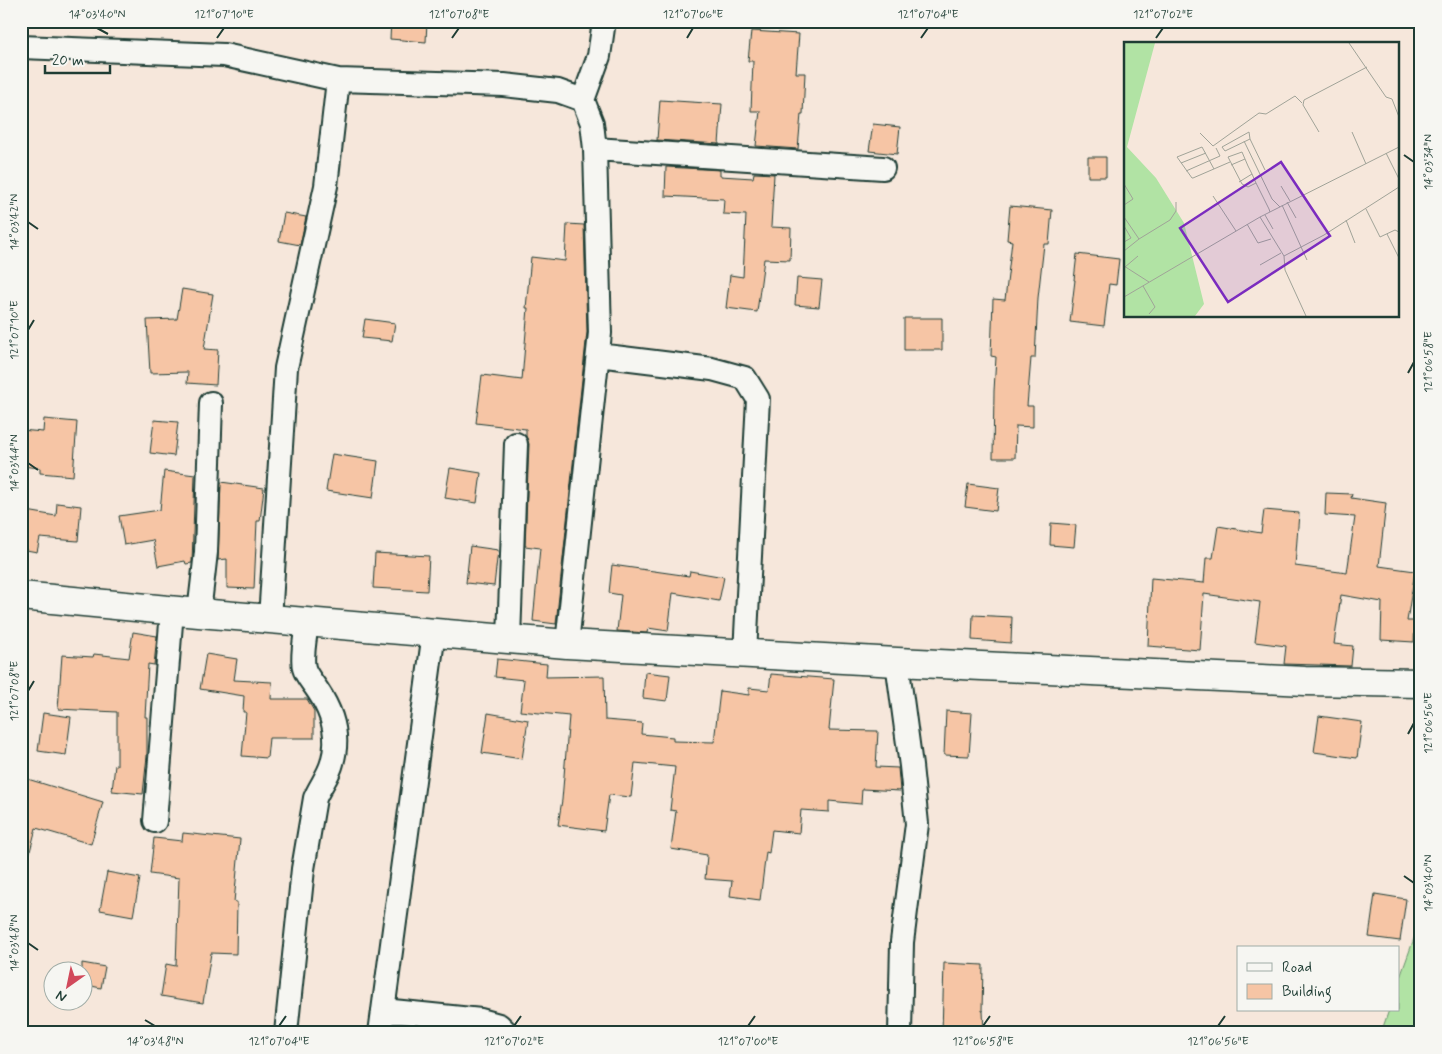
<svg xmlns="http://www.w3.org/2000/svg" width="1442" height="1054" font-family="Mynerve,sans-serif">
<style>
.green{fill:#b1e3a4;stroke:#68906c}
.building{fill:#f6c5a5;stroke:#1f3d34}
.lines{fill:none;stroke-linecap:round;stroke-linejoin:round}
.minor-casing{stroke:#1f3d34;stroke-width:26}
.tertiary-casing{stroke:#1f3d34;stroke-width:31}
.minor{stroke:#f6f6f2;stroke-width:22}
.tertiary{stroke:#f6f6f2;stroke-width:28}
.ticks{fill:none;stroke:#1f3d34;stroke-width:2}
.inset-road{fill:none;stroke:#a0a398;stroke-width:1}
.view{fill:#7b2cbf;fill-opacity:0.15;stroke:#7b2cbf;stroke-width:2.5}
.inset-edge{fill:none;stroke:#1f3d34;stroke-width:2.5}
.neatline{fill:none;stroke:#1f3d34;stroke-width:2}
.ticks-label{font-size:12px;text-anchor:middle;fill:#1f3d34}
</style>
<rect width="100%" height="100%" fill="#f6e7db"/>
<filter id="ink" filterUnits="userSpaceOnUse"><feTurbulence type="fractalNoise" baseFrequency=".02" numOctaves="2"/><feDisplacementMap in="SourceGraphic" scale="10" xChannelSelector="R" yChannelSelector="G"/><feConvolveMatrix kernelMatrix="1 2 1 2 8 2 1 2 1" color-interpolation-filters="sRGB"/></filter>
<g filter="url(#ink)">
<path class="green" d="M1421,919V1033H1381L1389,1010H1398V983Z"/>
<path class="building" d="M391,21H427L426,42L390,39Z
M751,31L799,34L796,73H805L803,114H801L798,149L756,146L760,111H751L753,61H748Z
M660,100L722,104L719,144L657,140Z
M873,124L900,127L897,154L869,151Z
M1088,157H1106V177H1088Z
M666,167L720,170V176L753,178L754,173L774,174L771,227L791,228L790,260L764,259L757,312L726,308L730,275L743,277L746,215L723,214L724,199L665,196Z
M1010,206L1052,210L1049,244H1044L1038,298L1035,358H1031L1027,406H1033V427L1016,426L1015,458H993L994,391L996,357L991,356L993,299L1005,300L1012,241L1007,240Z
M284,213L306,217L300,245L279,241Z
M567,224L584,225L587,332L556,624L533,621L540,548L525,546L529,444L526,436V429L476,423L482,375L522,380L528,308H526L531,257L565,261Z
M1077,254L1119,259L1116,285L1109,284L1104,326L1070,322L1075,280H1074Z
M797,278L822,280L819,307L795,305Z
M182,289L213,294L204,349L218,350L216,385L187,383L188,372L150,373L147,320L177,319Z
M904,318H942V350H904Z
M365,319L395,323L392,341L362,338Z
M44,419L77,422L73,476L40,473V468L21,466V430L43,432Z
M154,420L178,422L174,456L150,453Z
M332,454L378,461L373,498L326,491Z
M450,468L481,473L477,503L445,498Z
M164,471L195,475L192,563L186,564L185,561L158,566L153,540L124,545L119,516L160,510Z
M221,482L264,488L260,521H257L254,589L227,588V559L218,560Z
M968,484L999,488L996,511L965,507Z
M1326,493L1352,494L1351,498L1386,503L1379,566L1415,571L1407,621H1415L1414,642L1381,640L1382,602L1341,595L1334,644L1353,646L1351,666L1284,664L1286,646L1255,642L1260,602L1204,594L1200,650L1148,646L1151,578L1204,583L1206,558H1213L1218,526L1261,533L1264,510L1299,513L1295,566L1347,573L1355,517L1325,515Z
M57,503L81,506L78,541L40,538L37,552L21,549V510L56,516Z
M1051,523L1076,525L1074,547L1050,545Z
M470,546L498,550L494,586L466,583Z
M375,553L429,556L427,591L373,588Z
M612,565L689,576L690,571L724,577L719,601L673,593L668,631L648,628L647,633L617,631L621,595L609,593Z
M973,615L1012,617L1011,643L972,640Z
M133,632L157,636L154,665L148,664L145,717H147V756L143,794L112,791L115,765H117V712L58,709L62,655L93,657L94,654L129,658Z
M206,654L237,659L234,680L272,682L271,699H307L314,711V738H269L267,758L242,756L246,712H243L244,696L200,689Z
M497,659L547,664L546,677L604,676L605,720L642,723L641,734L673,737V741L714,742L720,691L749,695V688L769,690L771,674L834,679L829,730L878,731L876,767L898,768L900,791L862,789L861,804L829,801V812L801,810L799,833L772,830L769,853L766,852L760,900L730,896L732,881L705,879L707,855L671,849L676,811L670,810L675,767L635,763L631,797L609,795L604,831L558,825L562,800L569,716L520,711L524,680L495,677Z
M645,672L670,675L667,701L643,698Z
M946,711L972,713L969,756L944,755Z
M43,713L71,717L66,755L38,751Z
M488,713L528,720L522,759L482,753Z
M1319,716L1362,722L1357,758L1314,752Z
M21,777L103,802L91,844L36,828L27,863L21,862Z
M183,833L240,839L234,902H237L236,954L211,953L203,1003L161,996L166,964L176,966L179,878L150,874L154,838L182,841Z
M107,872L140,878L133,916L100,910Z
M1375,894L1406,899L1400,941L1369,937Z
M82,963L105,967L101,988L82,984Z
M944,963L983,965L982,1011H983L984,1033H942Z"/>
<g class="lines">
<defs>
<path id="minor" d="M21,47L224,55L338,80L504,85L558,91L583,100L592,123L595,149L600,333L567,644
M583,100L599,56L604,21
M595,149L883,168
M598,355L712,369L745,378L758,399L745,654
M199,613L206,552L211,403
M270,619L286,368L326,186L338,80
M509,638L516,444
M897,662L911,766L917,824L902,942L900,1033
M155,821L172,611
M383,1010L481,1020L499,1025L507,1033
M286,1033L303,869L315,798C320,786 329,775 332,763C340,737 332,712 318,691C313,683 306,676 304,668C301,656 306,634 307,622
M380,1033L434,632"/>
<path id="tertiary" d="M21,596L199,613L567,644L897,662L1305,681L1421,683"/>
</defs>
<use href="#minor" class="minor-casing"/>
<use href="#tertiary" class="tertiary-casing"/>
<use href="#minor" class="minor"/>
<use href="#tertiary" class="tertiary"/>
</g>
</g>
<path class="ticks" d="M97,28L108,34M217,38L224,28M452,38L459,28M687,38L693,28M921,38L928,28M1156,38L1163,28M1404,155L1414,162M28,222L38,229M28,330L34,320M1408,373L1414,362M28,463L38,470M28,691L34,681M1408,734L1414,723M1404,876L1414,883M28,943L38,950M145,1020L155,1026M279,1026L286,1016M514,1026L521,1016M748,1026L755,1016M983,1026L990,1016M1218,1026L1225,1016"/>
<g transform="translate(1124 42)">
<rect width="275" height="275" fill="#f6e7db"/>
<path d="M0,1H31L3,105L32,136L60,181L80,262L71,274H0Z" fill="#b1e3a4"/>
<path class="inset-road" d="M225,1L262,55L268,57L275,75M195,90L179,63L180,58L243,25M228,90L242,122M76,91L89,104L135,71L142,72L171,54L178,61M126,97L125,90L98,105L101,109L126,97L141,128M120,99L148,157L156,165M262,111L275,137M57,121L82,111M107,123L121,117M90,127L78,105L53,115L68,136H69L106,120M62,129L96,114L92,106M115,140L128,132M132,141L124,145L118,142L104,115L118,110L124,124L128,132L132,141L145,167L146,170M0,142L9,157L0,163M157,144L166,159M89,154L112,189M163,160L172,176M158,163L183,218M242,167L256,195L271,188L275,190M141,173L149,187M0,175L15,197L0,209M136,175L160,214L200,193L275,145M222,178L231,201M123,182L134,201L147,197M0,184L7,196L0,200M263,192L275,216M15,197L46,178L52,169V160M160,214L161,228L182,274M136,223L157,211M0,224L25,240M1,225L14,214M19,244L31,265L25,272M0,255L136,175L275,105"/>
<path class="view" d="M157,120L206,194L104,260L56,186Z"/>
<rect width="275" height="275" class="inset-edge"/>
</g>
<rect width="1442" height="1054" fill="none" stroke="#f6f6f2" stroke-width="55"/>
<rect x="1237" y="946" width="162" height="65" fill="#f6f6f2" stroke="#a0aca6"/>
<rect x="1247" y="963" width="25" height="8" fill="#f6f6f2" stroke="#a0aca6"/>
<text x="1282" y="972" font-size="15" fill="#1f3d34">Road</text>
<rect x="1247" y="984" width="25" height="15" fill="#f6c5a5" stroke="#a0aca6"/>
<text x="1282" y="996" font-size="15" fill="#1f3d34">Building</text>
<g transform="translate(68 986) rotate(213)"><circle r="24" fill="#f6f6f2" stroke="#a0aca6"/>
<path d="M0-4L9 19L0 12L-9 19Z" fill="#d1495b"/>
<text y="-8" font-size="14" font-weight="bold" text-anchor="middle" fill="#1f3d34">N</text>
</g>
<path d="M45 65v8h65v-8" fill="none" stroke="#1f3d34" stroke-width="2.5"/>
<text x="52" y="65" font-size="15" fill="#1f3d34" stroke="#f6f6f2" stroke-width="4" paint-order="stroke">20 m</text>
<rect x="28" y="28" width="1386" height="998" class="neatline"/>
<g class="ticks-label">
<text x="97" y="18">14°03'40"N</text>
<text x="224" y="18">121°07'10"E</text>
<text x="459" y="18">121°07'08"E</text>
<text x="693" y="18">121°07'06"E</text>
<text x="928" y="18">121°07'04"E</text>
<text x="1163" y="18">121°07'02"E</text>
<text transform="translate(1428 162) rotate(-90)" y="4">14°03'34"N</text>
<text transform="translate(14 222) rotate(-90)" y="4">14°03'42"N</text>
<text transform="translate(14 330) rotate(-90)" y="4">121°07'10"E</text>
<text transform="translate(1428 362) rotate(-90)" y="4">121°06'58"E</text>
<text transform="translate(14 463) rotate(-90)" y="4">14°03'44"N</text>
<text transform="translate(14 691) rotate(-90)" y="4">121°07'08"E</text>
<text transform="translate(1428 723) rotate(-90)" y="4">121°06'56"E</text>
<text transform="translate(1428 883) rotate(-90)" y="4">14°03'40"N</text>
<text transform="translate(14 943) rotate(-90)" y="4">14°03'48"N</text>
<text x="155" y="1045">14°03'48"N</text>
<text x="279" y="1045">121°07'04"E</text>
<text x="514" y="1045">121°07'02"E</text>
<text x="748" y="1045">121°07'00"E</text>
<text x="983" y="1045">121°06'58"E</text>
<text x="1218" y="1045">121°06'56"E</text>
</g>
</svg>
